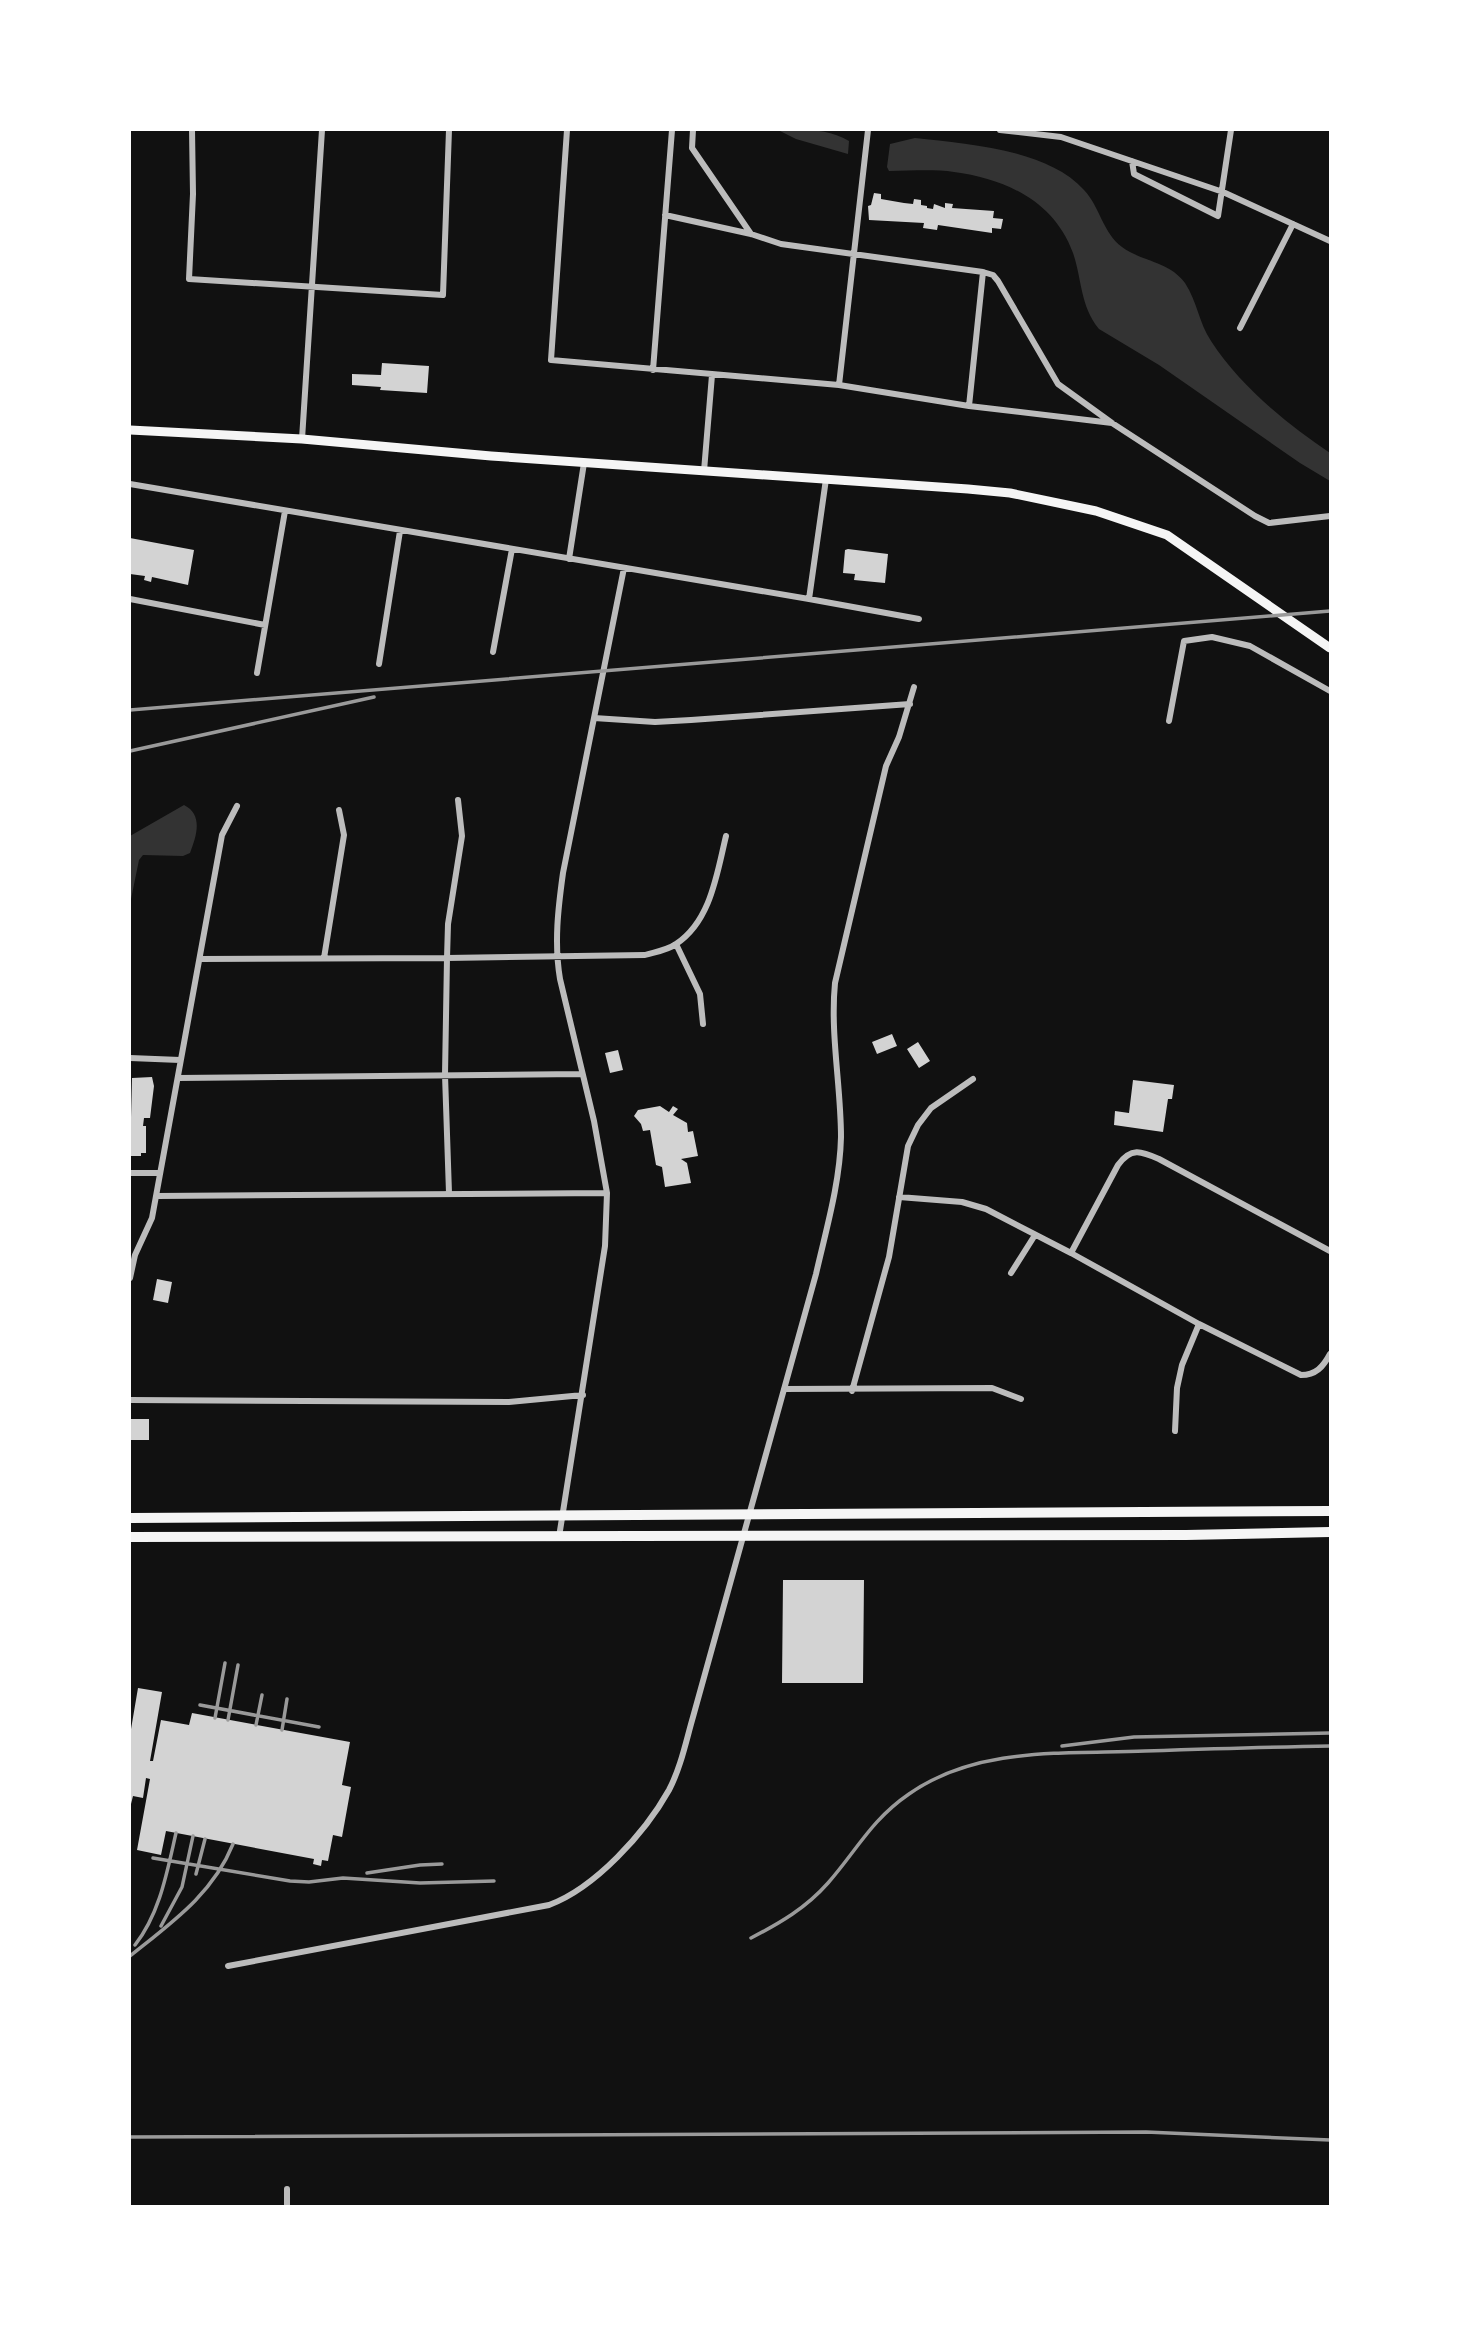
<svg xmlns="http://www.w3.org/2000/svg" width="1460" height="2336" font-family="Quicksand,sans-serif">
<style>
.water{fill:#333}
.building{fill:#d3d3d3}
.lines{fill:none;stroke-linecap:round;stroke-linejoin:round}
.minor{stroke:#bcbcbc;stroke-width:6}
.secondary{stroke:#f5f5f5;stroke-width:9}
.primary{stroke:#f5f5f5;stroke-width:10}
.rail{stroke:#9a9a9a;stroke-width:3.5}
</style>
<rect width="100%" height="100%" fill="#111"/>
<path class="water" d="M778,130C803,129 827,128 849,141L848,154L796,139Z
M915,138C967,144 1047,149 1084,190C1100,207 1103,233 1122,247C1142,262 1169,261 1185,283C1197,301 1199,323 1211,341C1240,386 1287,424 1330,453V481L1300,463L1159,365L1099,329C1080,306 1082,279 1073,253C1054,201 1006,179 954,172C933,169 910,171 889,171L887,167L890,144Z
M184,805C204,815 196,837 190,853L183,856L143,855L139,860L130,904V836Z"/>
<path class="building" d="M874,193L881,194V199L904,203L913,204L914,199L921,200V205L927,206V208L933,209L934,204L945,208V203L953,204L952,208L994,211L993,218L1003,219L1001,229L992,228V233L938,225L937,230L923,228L924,223L869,220L868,206L871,205Z
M382,363L429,366L427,393L380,390L381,387L352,385V374L381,375Z
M130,538L194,550L188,585L152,577L151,582L144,580L145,576L130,574Z
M848,549L888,554L885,583L854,580L855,574L843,573L845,550Z
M892,1034L897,1046L877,1054L872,1042Z
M918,1042L930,1061L919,1068L907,1049Z
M618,1050L623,1070L610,1073L605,1053Z
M152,1077L154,1086L150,1118H144L143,1126H146V1153H141V1156H130L132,1078Z
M1133,1080L1174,1085L1172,1099H1168L1163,1132L1114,1125L1115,1111L1129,1113Z
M660,1106L669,1112L673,1106L678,1109L673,1115L687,1123L688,1132L693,1131L698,1156L681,1159L687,1163L691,1183L665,1187L662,1167L656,1165L650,1130L643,1131L641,1124L634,1116L638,1110Z
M157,1279L172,1282L168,1303L153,1300Z
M131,1419H149V1440H131Z
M783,1580H864L863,1683H782Z
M138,1688L162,1692L150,1761H153L161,1720L189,1725L192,1713L350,1742L342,1785L351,1787L342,1837L333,1835L328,1861L322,1860L321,1866L313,1864L314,1859L166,1831L161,1855L137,1850L150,1779L146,1778L143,1798L133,1796L130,1808V1735Z"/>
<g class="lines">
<path class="minor" d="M192,130L193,194L189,279L443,295L449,130
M567,130L551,360L839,385L969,406L1112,423
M693,130L692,148L751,234
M1000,130L1061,137L1223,192L1330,241
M1132,161L1134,174L1218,216L1231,130
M665,215L751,234L781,244L983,272L993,275L998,281L1058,384L1112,423L1255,516L1269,523L1330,516
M1240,328L1293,224
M653,370L672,130
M839,385L868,130
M969,406L983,272
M302,439L322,130
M704,471L712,375
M130,484L809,599L919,619
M569,559L584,463
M130,599L265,625
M809,599L826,479
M493,652L512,549
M379,664L400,531
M257,673L285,511
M594,718L655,722L691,720L910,704
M1169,721L1184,641L1212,637L1250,646L1330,691
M676,944L700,994L703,1024
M324,958L344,835L339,810
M200,959L447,958L645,955C655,952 668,950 676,944C711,921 717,873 726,836
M130,1058L180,1060
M178,1078L581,1074
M130,1173H159
M449,1193L445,1075L447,958L448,924L462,836L458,800
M157,1196L607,1193
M899,1197L962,1202L986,1209L1071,1253L1199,1324L1301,1375C1316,1375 1323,1367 1330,1354
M1071,1253L1118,1165C1131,1147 1141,1151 1159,1159L1330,1251
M1011,1273L1035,1235
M130,1278L135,1255L152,1218L222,835L237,806
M784,1389L992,1388L1021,1399
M852,1391L889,1257L908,1146L918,1125L931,1108L973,1079
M130,1400L509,1402L583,1395
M1175,1431L1177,1388L1182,1365L1199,1324
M559,1537L605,1246L607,1193L594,1121L560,979C554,943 558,909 563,873L624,568
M228,1966L549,1905C595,1888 645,1833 669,1790C681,1767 686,1741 693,1717L816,1274C826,1230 840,1183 841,1137C841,1086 830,1034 835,983L886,766L899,737L914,687
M287,2189V2206"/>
<path class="secondary" d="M130,430L302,439L491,456L968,489L1010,493L1096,511L1167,535L1330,648"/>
<path class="primary" d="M130,1518L1330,1511
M130,1537L1186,1535L1330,1532"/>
<path class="rail" d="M130,710L1330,611
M130,751L374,697
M200,1705L319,1727
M215,1718L225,1663
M228,1720L238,1665
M256,1725L262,1695
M282,1730L287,1699
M1062,1746L1134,1737L1330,1733
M153,1858L290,1881L309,1882L343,1878L420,1883L494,1881
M367,1873L420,1865L442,1864
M196,1874L205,1839
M161,1926L182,1887L193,1836
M751,1938C780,1923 806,1908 828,1883C857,1850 871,1820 909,1794C977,1746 1066,1754 1145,1751C1207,1749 1269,1747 1330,1746
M135,1945C160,1913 167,1872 176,1833
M130,1956C171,1923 213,1894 233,1844
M130,2137L1146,2132L1330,2140"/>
</g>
<rect width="1460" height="2336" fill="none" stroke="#ffffff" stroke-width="262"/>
</svg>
